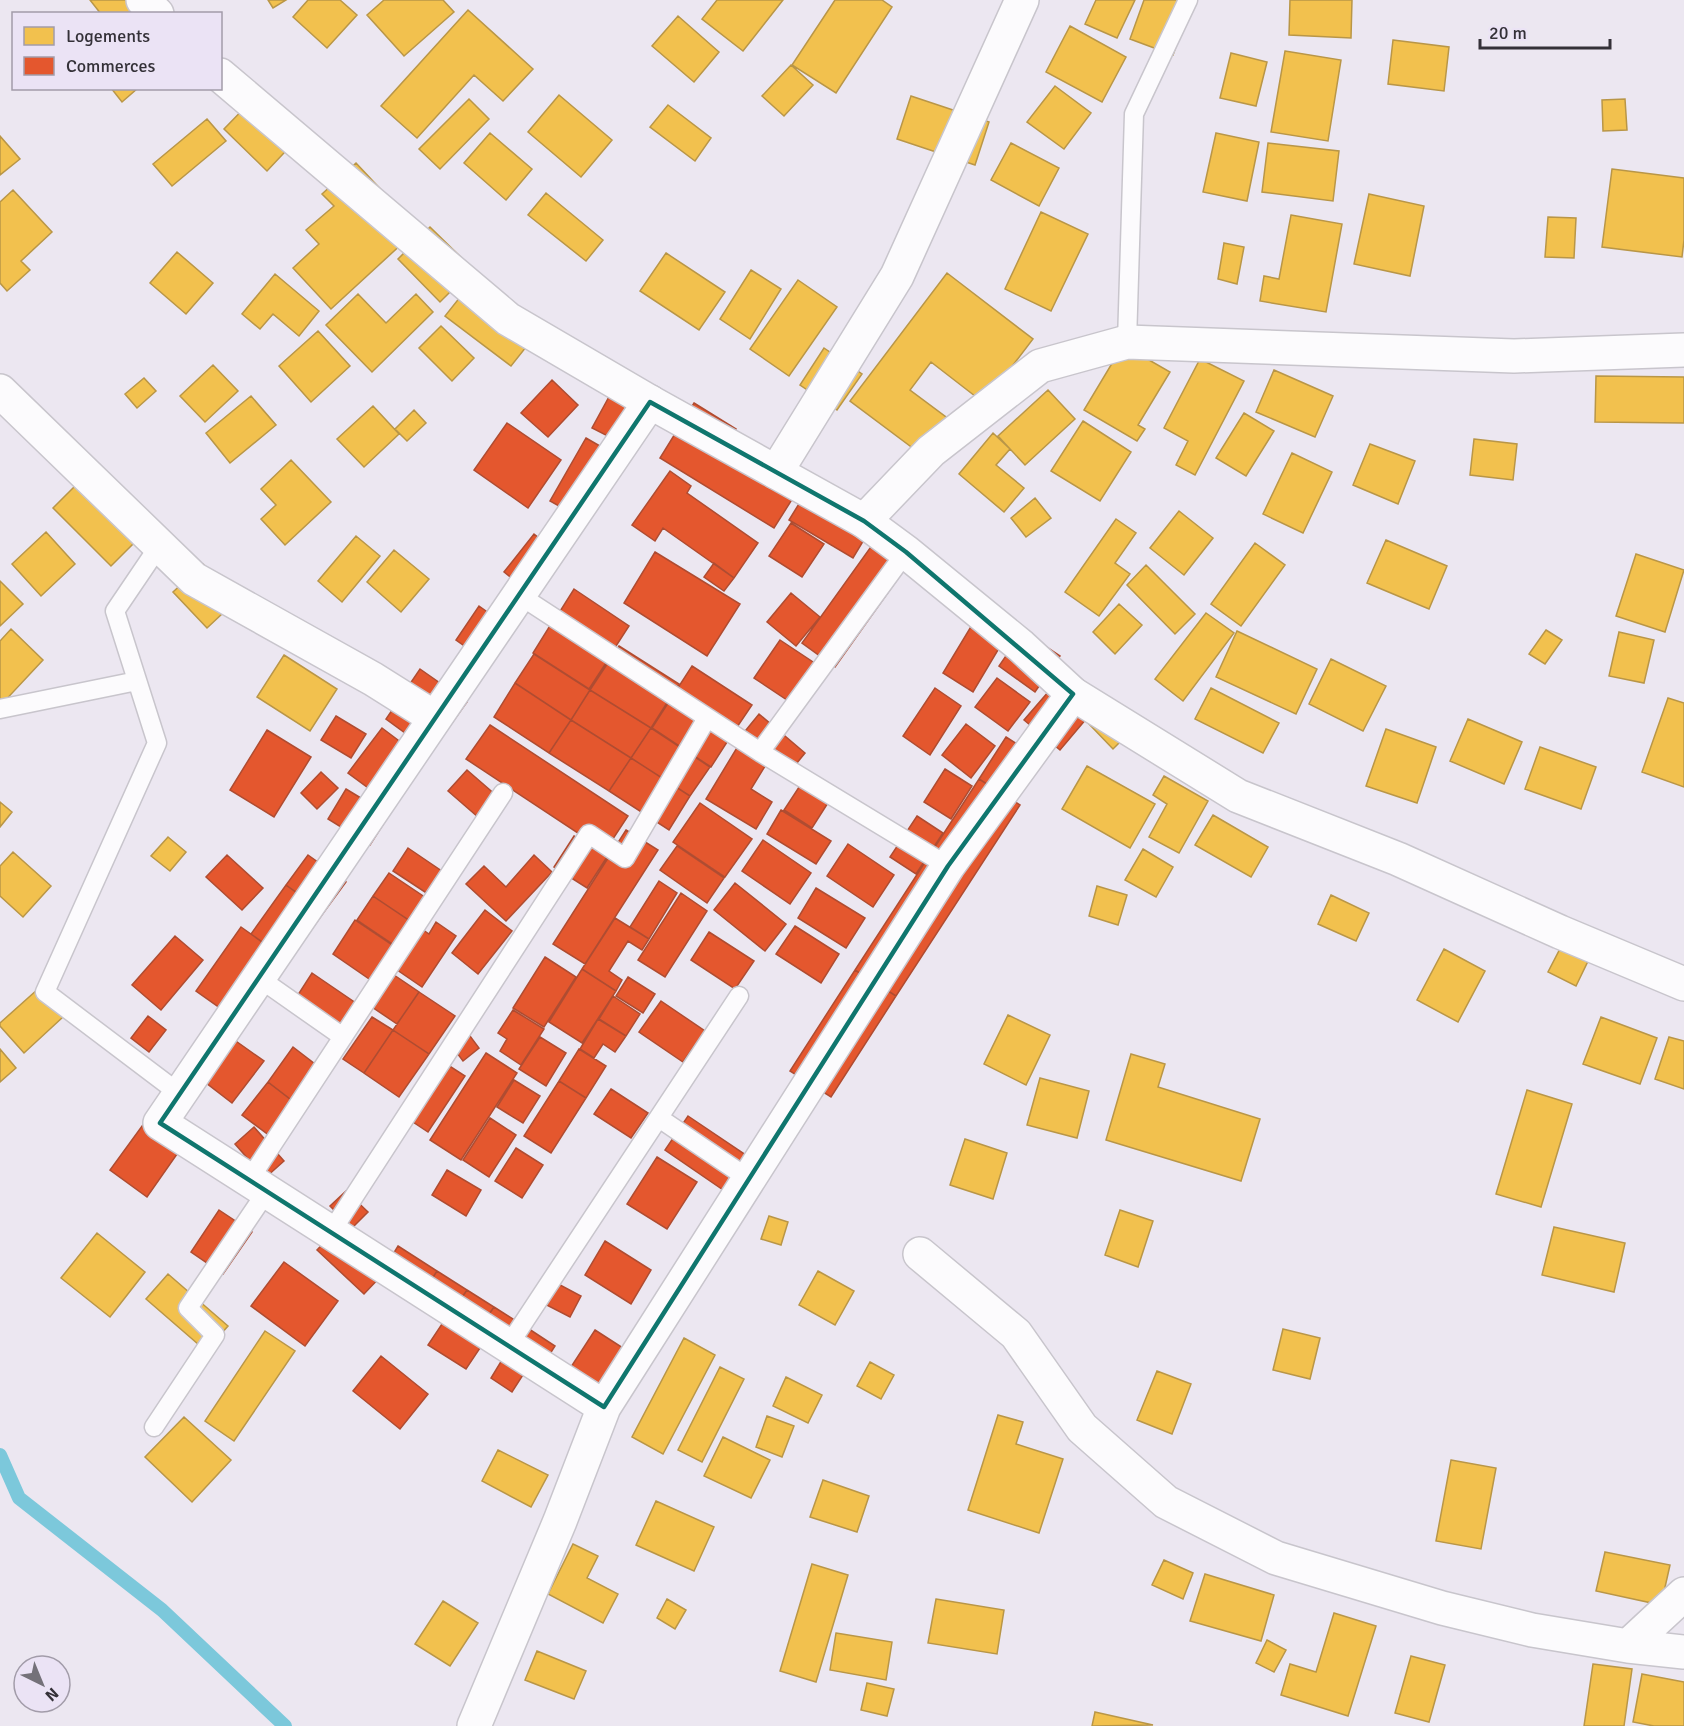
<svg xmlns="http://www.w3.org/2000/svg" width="1684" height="1726" font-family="Signika,sans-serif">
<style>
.homes{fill:#f2c14e;stroke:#b99647;stroke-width:1.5}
.shops{fill:#e4572e;stroke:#af4c31;stroke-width:1.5}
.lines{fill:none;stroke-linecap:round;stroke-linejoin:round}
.stream{stroke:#7cc8db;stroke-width:14}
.service-casing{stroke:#c8c5cc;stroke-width:21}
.minor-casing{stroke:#c8c5cc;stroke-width:36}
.tertiary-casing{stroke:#c8c5cc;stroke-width:36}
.service{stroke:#fcfbfd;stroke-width:18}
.minor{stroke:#fcfbfd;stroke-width:33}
.tertiary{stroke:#fcfbfd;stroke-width:33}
.marked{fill:none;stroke:#0f766e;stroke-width:4.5;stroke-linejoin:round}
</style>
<rect width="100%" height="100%" fill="#ece7f1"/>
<path class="homes" d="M90,0H145L128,14H101Z
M268,0H286L273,8Z
M308,0H340L357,15L327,48L293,17Z
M384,0H443L454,12L404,56L367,15Z
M717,0H783L743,51L702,19Z
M835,0H882L892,7L836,93L792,65Z
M1096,0H1135L1117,38L1085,24Z
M1144,0H1192L1173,55L1130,39Z
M1290,0H1352L1351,38L1289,35Z
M468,10L533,69L503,101L474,75L417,138L381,106Z
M678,16L719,52L694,82L652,46Z
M1070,26L1126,57L1102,102L1046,72Z
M1393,40L1449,47L1444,91L1388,84Z
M1285,51L1341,60L1328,141L1271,132Z
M1231,53L1267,62L1256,106L1220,98Z
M791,65L813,85L784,116L762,96Z
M1055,86L1091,113L1064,149L1027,122Z
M111,88H138L122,102Z
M559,95L612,140L581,177L528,132Z
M256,96L298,138L267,171L224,129Z
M911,96L989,122L975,165L897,139Z
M469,99L489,119L440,169L419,149Z
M1625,99L1627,130L1603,131L1602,100Z
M668,105L711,138L695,161L650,127Z
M207,119L226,141L172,186L153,164Z
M490,133L532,169L506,200L464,163Z
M1216,133L1259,142L1247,201L1203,192Z
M0,136L20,159L0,175Z
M1011,143L1059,168L1039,206L991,180Z
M1268,143L1339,151L1333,201L1262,192Z
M356,163L418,229L331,309L293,268L319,244L306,230L334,206L322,194Z
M1612,169L1684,178V240L1682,257L1602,247Z
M13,190L52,232L21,261L30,270L7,291L0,283V202Z
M546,193L603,240L586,261L528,215Z
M1369,194L1424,206L1410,276L1354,264Z
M1041,212L1088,234L1051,311L1005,289Z
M1291,215L1342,224L1326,312L1260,301L1264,276L1279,279Z
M1548,217L1576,218L1574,258L1545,257Z
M430,227L473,269L440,302L398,259Z
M1224,243L1244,247L1237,284L1218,279Z
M177,252L213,283L186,314L150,283Z
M666,253L725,292L699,330L640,291Z
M751,270L781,289L750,339L720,319Z
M947,273L1033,339L984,403L931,362L910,390L950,420L922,455L850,401Z
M275,274L319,311L299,336L273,314L260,329L242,314Z
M476,277L542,327L511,366L445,316Z
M798,280L837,307L789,376L750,349Z
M358,294L386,323L416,294L433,312L372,372L326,325Z
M441,326L474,358L452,381L419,348Z
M318,331L350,366L311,402L279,366Z
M1123,345L1170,372L1138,425L1145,429L1137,441L1084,410Z
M824,348L862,374L837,410L800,385Z
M1200,359L1244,381L1195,475L1176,465L1188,441L1164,428Z
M213,365L238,391L205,422L180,396Z
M1274,370L1333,396L1315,437L1256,412Z
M1596,376L1684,377V423L1595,422Z
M144,378L156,391L137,408L125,394Z
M1048,390L1075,419L1025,465L998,436Z
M251,396L276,425L230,463L206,433Z
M373,406L399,434L364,467L337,439Z
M414,410L426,423L407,441L395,429Z
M1244,413L1274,431L1246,476L1216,458Z
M1083,421L1131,452L1100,501L1051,471Z
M993,433L1010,449L996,465L1024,488L1004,512L959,474Z
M1474,439L1517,444L1513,480L1470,475Z
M1370,444L1415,461L1398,504L1353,485Z
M1292,453L1332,472L1303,533L1263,514Z
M291,460L331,502L285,545L261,519L276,505L261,489Z
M83,478L141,536L111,566L53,508Z
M1035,498L1051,518L1026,537L1011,518Z
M1179,511L1213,538L1184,575L1150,548Z
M1116,519L1136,533L1115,563L1130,574L1099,616L1065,592Z
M46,532L75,564L41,596L12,564Z
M356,536L380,556L342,602L318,581Z
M1386,540L1447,566L1429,609L1367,583Z
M1255,543L1285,565L1241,626L1211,604Z
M394,550L429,579L401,612L367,582Z
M1636,554L1684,570L1665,632L1616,616Z
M203,564L237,600L207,628L173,592Z
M1146,565L1195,614L1175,634L1127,585Z
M0,581L23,604L0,626Z
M1119,604L1142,625L1115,654L1093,632Z
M1206,613L1234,633L1183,701L1155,679Z
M11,629L43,660L0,706V641Z
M1546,630L1562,640L1545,664L1529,654Z
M1237,631L1317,669L1296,714L1216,677Z
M1619,632L1654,640L1644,683L1609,676Z
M284,655L337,689L310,731L257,697Z
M1331,659L1386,686L1363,731L1309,704Z
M1211,688L1279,723L1263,753L1195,719Z
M1668,698L1684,703V787L1642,772Z
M1104,708L1130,732L1113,749L1089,724Z
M1468,719L1522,742L1504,784L1450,761Z
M1386,729L1436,747L1417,803L1366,786Z
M1540,747L1596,767L1581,809L1525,789Z
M1087,766L1155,804L1130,848L1062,809Z
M1164,776L1208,801L1179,853L1149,837L1167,804L1153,795Z
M0,802L12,812L0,827Z
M1213,815L1268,847L1251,877L1195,845Z
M168,837L186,852L170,871L151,856Z
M1143,849L1173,867L1156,897L1125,880Z
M13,852L51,886L23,917L0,896V866Z
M1097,886L1127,895L1118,925L1089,916Z
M1331,895L1369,913L1356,941L1318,924Z
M1563,943L1590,957L1576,986L1548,972Z
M1444,949L1485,971L1458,1022L1417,1000Z
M38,989L63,1017L24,1053L0,1026V1023Z
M1008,1015L1050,1035L1026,1085L984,1064Z
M1601,1017L1657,1038L1640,1084L1583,1064Z
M1669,1037L1684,1041V1089L1655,1079Z
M0,1049L16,1068L0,1082Z
M1131,1054L1165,1064L1158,1087L1260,1119L1241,1181L1106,1140Z
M1040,1078L1089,1091L1077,1138L1027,1125Z
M1527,1090L1572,1104L1541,1207L1496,1194Z
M965,1139L1007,1153L993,1199L950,1185Z
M1120,1210L1153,1221L1138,1267L1105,1255Z
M769,1216L788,1222L781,1245L761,1239Z
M1554,1227L1625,1243L1614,1292L1542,1275Z
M97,1233L145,1272L110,1317L61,1278Z
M818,1271L854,1291L835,1325L799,1305Z
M168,1274L228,1326L206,1351L146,1299Z
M1283,1329L1320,1338L1310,1379L1273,1370Z
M265,1331L295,1351L234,1441L205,1421Z
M684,1338L715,1355L663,1454L632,1437Z
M870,1362L894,1375L881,1399L857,1386Z
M720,1367L744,1379L702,1462L678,1450Z
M1157,1371L1191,1384L1172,1434L1137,1420Z
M786,1377L822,1395L808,1423L773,1406Z
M998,1415L1023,1422L1016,1444L1063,1459L1039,1533L968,1510Z
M767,1416L794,1426L782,1457L756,1447Z
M184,1417L231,1460L192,1502L145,1457Z
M723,1437L770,1460L751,1498L704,1476Z
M498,1450L548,1475L531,1507L482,1481Z
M1451,1460L1496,1468L1481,1549L1436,1541Z
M823,1480L869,1496L857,1532L810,1517Z
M656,1501L714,1527L694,1571L636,1545Z
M573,1544L598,1556L587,1578L618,1594L603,1623L548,1594Z
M1605,1552L1670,1565L1661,1605L1596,1591Z
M1164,1560L1193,1573L1183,1599L1152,1585Z
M812,1564L848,1575L816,1682L780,1671Z
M1205,1574L1274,1595L1261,1641L1190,1621Z
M667,1599L686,1610L675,1629L657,1618Z
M936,1599L1004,1610L997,1654L928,1643Z
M443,1601L478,1623L450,1666L415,1644Z
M1334,1613L1376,1626L1348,1716L1281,1695L1290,1664L1316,1672Z
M836,1633L892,1642L886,1680L830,1670Z
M1267,1640L1286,1650L1274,1672L1256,1663Z
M537,1651L586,1671L574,1699L525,1680Z
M1411,1656L1445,1665L1429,1722L1395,1713Z
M1593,1664L1632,1669L1624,1726H1584Z
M1642,1674L1684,1682V1726H1654L1633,1722Z
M867,1683L894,1689L887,1716L861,1710Z
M1095,1712L1153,1725L1092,1726Z"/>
<path class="shops" d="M622,373L635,450L592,428Z
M552,380L578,405L548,437L521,413Z
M694,403L736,429L730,437L803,482L774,528L660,458Z
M507,423L561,460L528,508L474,470Z
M586,438L619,457L584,520L550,501Z
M670,471L691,486L687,493L758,543L734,578L663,528L655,541L632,525Z
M810,486L874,523L853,558L789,520Z
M791,523L824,544L802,577L769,556Z
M888,523L921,546L835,667L802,643Z
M534,534L563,557L533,595L504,572Z
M655,552L740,604L707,656L624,603Z
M714,563L734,578L724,591L704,577Z
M574,589L629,626L607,660L552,624Z
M791,593L820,617L796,646L767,622Z
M984,605L1014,623L973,692L943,673Z
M479,606L514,631L490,664L456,640Z
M551,624L608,660L589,689L533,653Z
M1023,631L1060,656L1035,692L999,666Z
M780,640L825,670L799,708L754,678Z
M619,646L679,684L651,728L590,690Z
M534,654L590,690L571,720L515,683Z
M692,666L752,705L729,739L670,700Z
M420,669L467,702L431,752L386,719Z
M1068,669L1103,699L1060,750L1024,720Z
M997,678L1030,702L1008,731L975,707Z
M515,683L571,720L549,753L494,717Z
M935,688L961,706L930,755L903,736Z
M590,690L651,728L631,758L571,720Z
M670,700L729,739L711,767L652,728Z
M759,714L805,753L788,774L742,735Z
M336,716L366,734L351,758L321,740Z
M571,720L631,758L609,791L549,753Z
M966,724L995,746L971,778L942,755Z
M490,725L628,816L605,851L466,759Z
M382,728L423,759L390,804L348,773Z
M651,728L710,767L690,796L631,758Z
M267,730L311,757L274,817L230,790Z
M1006,737L1028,751L1001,793L979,779Z
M738,746L767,763L751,789L772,802L756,829L706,799Z
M631,758L690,796L669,830L609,791Z
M945,769L972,786L951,819L924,802Z
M467,770L505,803L486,824L448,791Z
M321,772L338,788L317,809L301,793Z
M805,778L833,795L812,828L784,810Z
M979,779L1020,805L896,996L855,970Z
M346,789L389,815L370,845L328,819Z
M700,803L752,839L725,877L673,842Z
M781,810L831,841L816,864L767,834Z
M917,816L943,833L916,874L890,857Z
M626,830L658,850L585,964L553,944Z
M574,836L607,857L587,888L554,867Z
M763,840L811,873L790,904L742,871Z
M848,844L894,875L873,907L827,876Z
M677,846L724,878L707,903L660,870Z
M408,848L452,878L437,900L393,871Z
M227,855L263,888L242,910L206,877Z
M308,855L346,882L324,912L286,885Z
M534,855L552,872L506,921L466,884L484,866L506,887Z
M389,873L432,902L416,925L373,896Z
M659,881L677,893L649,939L630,927Z
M735,883L786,924L765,951L714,910Z
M286,885L324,912L289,961L251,934Z
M816,888L865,918L846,948L798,918Z
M681,893L707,911L665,977L638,960Z
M373,896L416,925L400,949L357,920Z
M485,910L512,931L478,974L452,953Z
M615,918L649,939L642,950L628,941L609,971L622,980L616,991L582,969Z
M355,920L398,949L375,983L333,954Z
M436,922L456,936L422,987L390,965L416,925L429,934Z
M795,926L839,954L821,983L776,954Z
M241,927L289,961L244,1025L196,991Z
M709,932L754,961L735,989L691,960Z
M175,936L203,960L161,1010L132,985Z
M545,957L576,977L544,1027L513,1008Z
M582,969L616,991L582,1043L549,1022Z
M855,970L896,996L831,1097L790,1071Z
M312,973L366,1010L347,1038L294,1001Z
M394,975L419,992L397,1024L372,1007Z
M628,977L655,994L643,1013L616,996Z
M419,992L455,1016L429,1054L393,1030Z
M613,996L640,1014L626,1036L599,1019Z
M661,1001L705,1031L683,1062L639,1032Z
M513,1010L544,1029L521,1065L500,1051L507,1039L498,1033Z
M148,1016L166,1030L149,1052L131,1038Z
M372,1017L393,1030L364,1073L343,1059Z
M598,1019L626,1036L615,1052L603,1044L594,1058L580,1049Z
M464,1028L479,1048L463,1061L448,1041Z
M393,1030L429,1054L399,1097L364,1073Z
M540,1037L566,1053L546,1086L519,1069Z
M233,1039L264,1061L232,1103L201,1079Z
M293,1047L324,1071L299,1106L268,1082Z
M579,1049L606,1066L586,1098L559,1081Z
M486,1053L517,1073L461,1160L430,1140Z
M437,1058L465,1076L428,1132L401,1114Z
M514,1080L540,1096L523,1123L497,1107Z
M559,1081L586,1098L551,1153L524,1136Z
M268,1082L299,1106L274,1139L242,1115Z
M611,1089L648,1113L631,1138L594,1114Z
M688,1116L771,1172L748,1207L665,1150Z
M490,1118L516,1135L489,1177L463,1160Z
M145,1122L182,1147L147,1197L110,1170Z
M254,1127L284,1161L265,1178L235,1144Z
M516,1148L543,1165L522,1198L495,1181Z
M657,1157L697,1182L667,1229L627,1204Z
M447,1170L481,1190L466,1216L432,1195Z
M346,1191L368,1212L352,1228L330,1206Z
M219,1210L252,1232L223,1274L191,1252Z
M337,1229L383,1274L364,1294L317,1250Z
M605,1241L651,1270L631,1304L585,1275Z
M398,1246L437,1271L423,1293L384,1269Z
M284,1262L338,1301L305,1346L251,1306Z
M437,1271L467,1290L452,1312L423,1293Z
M545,1277L581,1296L570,1317L533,1298Z
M467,1290L494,1307L479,1329L452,1312Z
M494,1307L529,1329H479Z
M446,1318L484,1342L466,1369L428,1345Z
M529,1329L555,1346L541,1368L514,1351Z
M595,1330L623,1348L597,1387L569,1370Z
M508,1350L530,1364L512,1392L491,1378Z
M381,1356L428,1394L400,1429L353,1391Z"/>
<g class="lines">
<path class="stream" d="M0,1455L19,1498L162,1610L285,1726"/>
<defs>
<path id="service" d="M1127,342L1134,114L1188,0
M159,546L115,611L157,743L45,992L180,1094
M519,595L760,752L906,552
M0,709L137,681
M760,752L948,866
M259,978L343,1037
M659,1118L749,1179
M249,1180L503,793
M331,1232L589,834L625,858L707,718
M508,1346L739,996
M154,1427L215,1335L188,1308L267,1191"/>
<path id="minor" d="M0,391L194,579L373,679L435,718
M776,472L897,276L1022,0
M864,521L931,451L1040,366L1127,342L1514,356L1684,350
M920,1254L1016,1334L1082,1428L1166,1502L1276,1558L1442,1608L1532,1630L1628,1646L1684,1652
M604,1407L160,1123L650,402
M1628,1646L1684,1594
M474,1726L560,1521L604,1407L948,866L1073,694"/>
<path id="tertiary" d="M143,0L157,14
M220,75L508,319L650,402L864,521L906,552L1021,646L1073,694L1238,796L1398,859L1560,932L1684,984"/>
</defs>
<use href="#service" class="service-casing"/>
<use href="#minor" class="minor-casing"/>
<use href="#tertiary" class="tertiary-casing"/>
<use href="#service" class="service"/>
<use href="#minor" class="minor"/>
<use href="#tertiary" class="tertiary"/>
</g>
<path class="marked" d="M650,402L864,521L906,552L1073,694L948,866L604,1407L160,1123Z"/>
<rect x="12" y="12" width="210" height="78" fill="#ebe3f5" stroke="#a29ca9" stroke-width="1.5"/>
<rect x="24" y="27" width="30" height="18" fill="#f2c14e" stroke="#a29ca9" stroke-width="1.5"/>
<text x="66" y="42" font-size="18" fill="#343138">Logements</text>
<rect x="24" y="57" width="30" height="18" fill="#e4572e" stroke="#a29ca9" stroke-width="1.5"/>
<text x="66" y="72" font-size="18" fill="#343138">Commerces</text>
<g transform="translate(42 1684) rotate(137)"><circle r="28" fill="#ebe3f5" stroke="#a29ca9" stroke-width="1.5"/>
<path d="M0-4.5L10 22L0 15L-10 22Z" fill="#747179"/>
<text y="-9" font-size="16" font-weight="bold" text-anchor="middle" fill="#343138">N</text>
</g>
<path d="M1480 39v9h130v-9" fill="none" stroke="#343138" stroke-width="3"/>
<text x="1489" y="39" font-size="18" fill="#343138" stroke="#ebe3f5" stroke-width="4.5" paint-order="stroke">20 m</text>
</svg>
